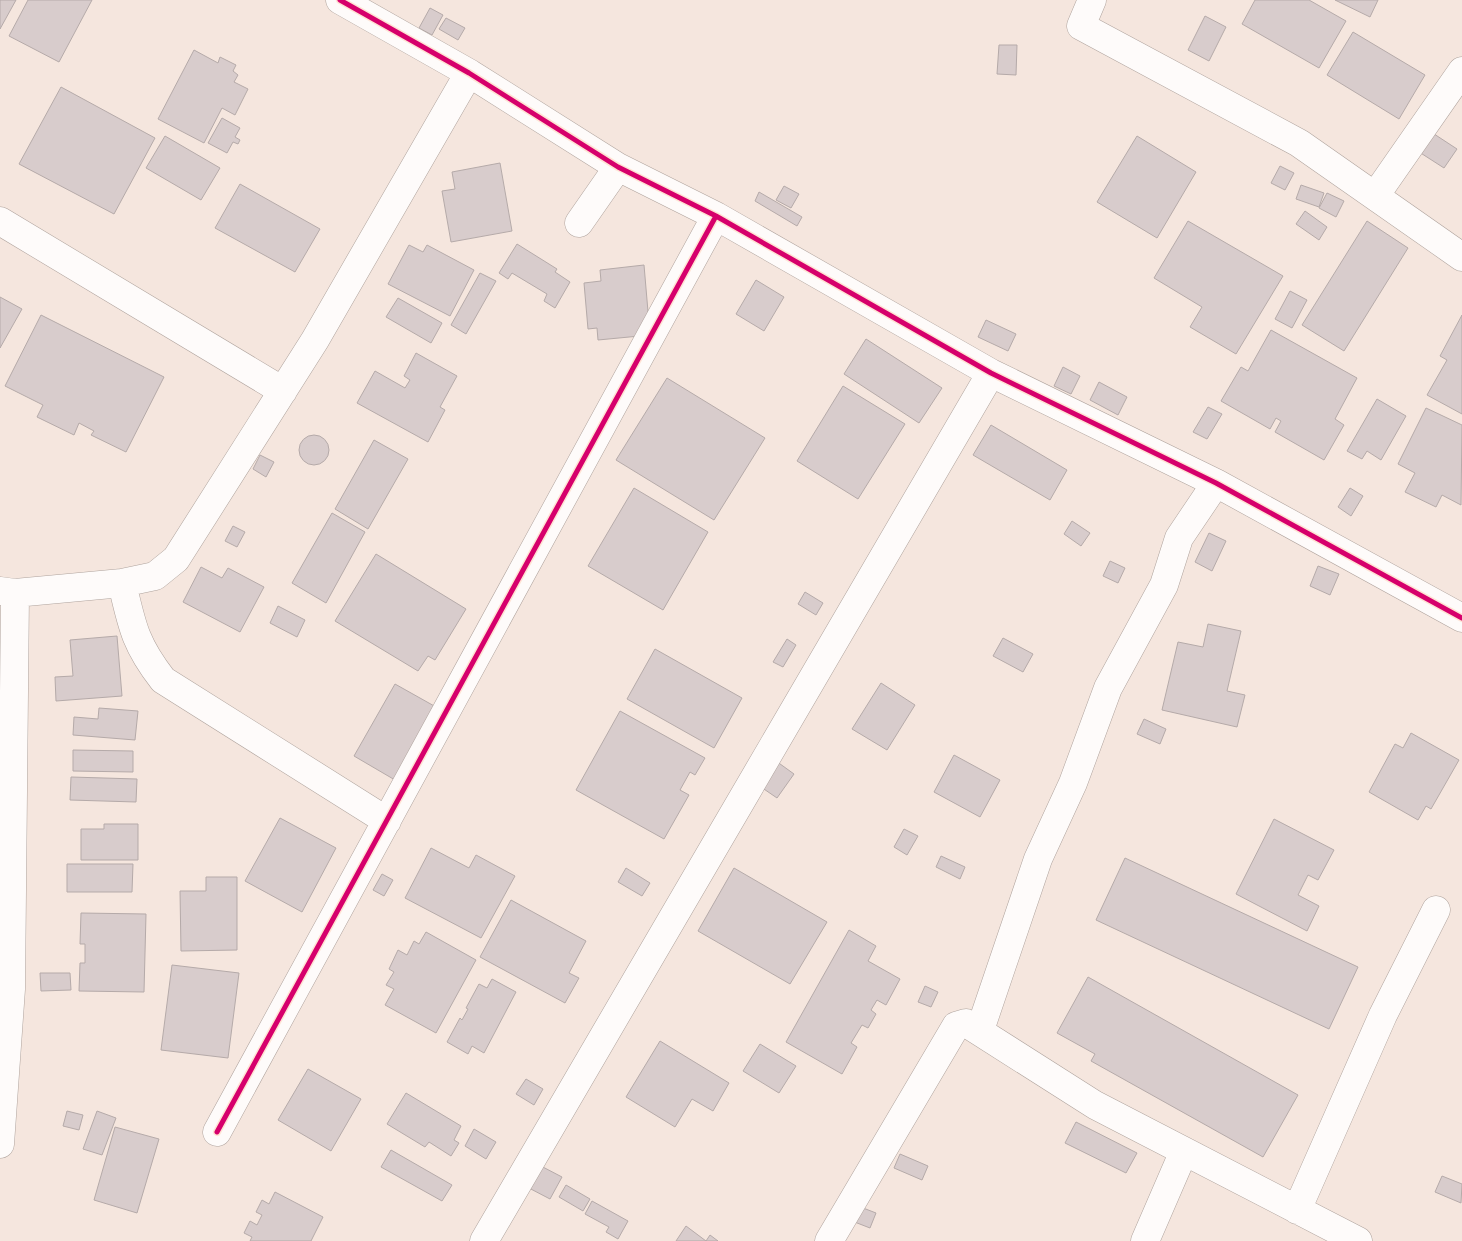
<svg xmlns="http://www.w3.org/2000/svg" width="1462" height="1241" font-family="'Times New Roman',serif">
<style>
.building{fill:#d8cccc;stroke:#b5aaa9}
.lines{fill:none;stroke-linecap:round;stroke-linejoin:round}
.street-casing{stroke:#afa39d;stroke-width:29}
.street{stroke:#fefbfa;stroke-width:28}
.cycleway-casing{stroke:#ffe3d4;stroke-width:8}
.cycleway{stroke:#d6006c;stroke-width:5}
</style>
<rect width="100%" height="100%" fill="#f5e6de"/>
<path class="building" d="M0,0H16L0,29Z
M28,0H92L59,62L9,36Z
M1255,0H1309L1346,21L1319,68L1242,24Z
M1335,0H1378L1370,17Z
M430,8L443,15L432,35L419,28Z
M1205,16L1226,27L1209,61L1188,50Z
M446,18L465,28L458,40L439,29Z
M1353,32L1425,75L1399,119L1327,75Z
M999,45H1017L1016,75L997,74Z
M194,50L218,63L220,57L236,65L233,71L238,75L234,82L248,89L235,115L222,108L204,143L158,119Z
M61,87L155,138L114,214L19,164Z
M222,118L240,128L235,137L240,140L238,144L233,142L227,153L208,143Z
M1428,130L1457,149L1444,168L1416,150Z
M165,136L220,168L201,200L146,168Z
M1137,136L1196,172L1157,238L1097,202Z
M500,163L512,231L451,242L442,191L455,189L452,172Z
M1280,166L1294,173L1285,190L1271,183Z
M240,184L320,229L295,272L215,228Z
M1301,185L1324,193L1319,207L1296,199Z
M784,186L799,194L791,208L776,200Z
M759,192L802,217L797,226L755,201Z
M1327,193L1344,201L1336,217L1319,208Z
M1305,211L1327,227L1319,240L1296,224Z
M1188,221L1283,276L1236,354L1190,327L1202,307L1154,278Z
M1367,221L1408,248L1344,351L1302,325Z
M517,244L557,269L555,272L570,282L555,308L544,301L547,294L512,273L508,279L499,273Z
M409,245L423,252L427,245L474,270L450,316L388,284Z
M644,265L650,335L598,340L597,328L588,329L584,283L601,281L600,270Z
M480,273L496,281L466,334L451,325Z
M756,280L784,297L764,331L736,314Z
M1290,291L1307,300L1292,328L1275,319Z
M0,297L22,309L0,348Z
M398,298L442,323L431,343L386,317Z
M41,315L164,377L126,452L91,435L94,431L79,423L74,435L37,417L43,405L5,386Z
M1462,315V414L1427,395L1447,360L1440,356Z
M986,320L1016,334L1008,351L978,337Z
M1271,330L1357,378L1335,419L1344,425L1324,460L1275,432L1281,421L1276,418L1270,429L1221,401L1241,367L1248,371Z
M866,339L942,388L919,423L844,374Z
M416,353L457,376L440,407L445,410L428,442L357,403L375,371L405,388L410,380L404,376Z
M1063,367L1080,376L1071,394L1054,386Z
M667,378L765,438L714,520L616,460Z
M1099,382L1127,397L1118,415L1090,400Z
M843,386L905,424L858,499L797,461Z
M1377,399L1406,416L1381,460L1367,451L1362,459L1347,451Z
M1208,407L1222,414L1207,439L1193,432Z
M1426,408L1462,425L1461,505L1442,495L1436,507L1405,492L1415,473L1398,464Z
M991,425L1067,470L1050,500L973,455Z
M299 450a15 15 0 1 1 30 0a15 15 0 1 1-30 0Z
M374,440L408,459L368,529L335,509Z
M260,455L274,462L266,477L253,469Z
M634,488L708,532L663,610L588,566Z
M1350,488L1363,496L1351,516L1338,507Z
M332,513L365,532L326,603L292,583Z
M1072,521L1090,533L1081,546L1064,534Z
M233,526L245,532L237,547L225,541Z
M1209,533L1226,541L1212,571L1195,562Z
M376,554L466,609L435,660L428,656L418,671L335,621Z
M1110,561L1125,568L1118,583L1103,576Z
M1318,566L1339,574L1330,595L1310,586Z
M201,567L222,578L228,568L264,587L240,632L183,602Z
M805,592L823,603L816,615L798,604Z
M278,606L305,620L297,637L270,623Z
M1208,624L1241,631L1227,691L1245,695L1237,727L1162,710L1178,642L1203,647Z
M117,636L122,696L56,701L55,677L73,676L70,640Z
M1003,638L1033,654L1023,672L993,656Z
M787,639L796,645L783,667L773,662Z
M655,649L742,698L714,748L627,699Z
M881,683L915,705L887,750L852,729Z
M395,684L436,707L395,780L354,756Z
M99,708L138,711L135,740L73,735L74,717L98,719Z
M620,711L705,758L695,775L690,772L680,790L689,795L664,839L576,790Z
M1144,719L1166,729L1160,744L1137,734Z
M1411,733L1459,760L1431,809L1426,806L1418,820L1369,792L1395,744L1403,748Z
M73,750L133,751V772L73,771Z
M954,755L1000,780L980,817L934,792Z
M776,761L794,774L777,798L758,785Z
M71,777L137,779L136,802L70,800Z
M280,818L336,848L302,912L245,881Z
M1274,819L1334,850L1318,880L1308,875L1298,895L1319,906L1307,931L1236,894Z
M104,824H138V860H81V829H104Z
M904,829L918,836L907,855L894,847Z
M431,848L469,868L476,855L515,876L481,938L405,898Z
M941,856L965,867L960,879L936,867Z
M1125,858L1358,967L1329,1029L1096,920Z
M67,864H133L132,892H67Z
M626,868L650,883L642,896L618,882Z
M734,868L827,922L790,984L698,931Z
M382,874L393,880L384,896L373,890Z
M206,877H237V950L181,951L180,891H206Z
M511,900L586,941L569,973L579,978L565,1003L480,957Z
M81,913L146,914L144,992L79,991L80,963H85V944H80Z
M849,930L876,946L868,961L900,979L886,1005L877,1000L871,1010L876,1014L868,1028L862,1025L851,1043L857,1047L842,1074L786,1042Z
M426,932L476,960L436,1033L385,1005L394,989L386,985L394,972L389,969L398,950L407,955L414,941L419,944Z
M172,965L239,973L228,1058L161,1050Z
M40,973H70L71,990L41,991Z
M1088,977L1298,1095L1263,1157L1091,1061L1095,1054L1057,1033Z
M492,979L516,992L484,1053L472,1046L468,1054L447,1042L460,1018L462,1020L468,1009L466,1008L479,984L487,988Z
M925,986L938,992L931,1007L918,1002Z
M660,1041L729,1083L713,1111L692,1099L675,1127L626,1097Z
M760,1044L796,1066L779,1093L743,1071Z
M308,1069L361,1099L331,1151L278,1120Z
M526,1079L543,1089L534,1105L516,1094Z
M406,1093L461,1126L454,1140L459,1143L451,1156L429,1142L425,1147L387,1124Z
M67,1111L83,1115L79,1130L63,1126Z
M97,1111L116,1118L102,1155L83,1149Z
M1076,1122L1137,1153L1126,1173L1065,1143Z
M115,1127L159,1139L137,1213L94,1200Z
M474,1129L496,1142L486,1159L465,1146Z
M391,1150L452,1185L442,1201L381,1167Z
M900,1154L928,1166L922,1180L894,1168Z
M539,1165L562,1177L550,1199L527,1187Z
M1442,1176L1462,1184L1461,1203L1435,1192Z
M566,1185L590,1199L583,1211L559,1197Z
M275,1192L323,1217L311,1241H250L252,1237L244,1233L250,1221L257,1225L262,1215L256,1212L262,1200L269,1204Z
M592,1201L628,1221L618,1239L606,1232L609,1227L585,1214Z
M858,1206L876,1213L870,1228L852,1221Z
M686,1226L706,1241L710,1235L718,1241H676Z"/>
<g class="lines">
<defs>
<path id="street" d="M340,0L469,73L618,167L716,216L991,373L1216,483L1462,618
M1092,0L1081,26L1299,143L1462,257
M1375,196L1462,71
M0,221L283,391
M579,223L618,167
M122,583C132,626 135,644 163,680L387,821
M0,591L15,593L122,583L155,576L176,559L315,340L469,73
M980,1030L1038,859L1073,783L1108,688L1164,585L1179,538L1216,483
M217,1132L716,216
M0,1144L11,989L15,593
M1297,1210L1383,1015L1436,910
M484,1241L991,373
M829,1241L956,1026L966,1023L1095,1105L1358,1241
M1145,1241L1184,1151"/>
</defs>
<use href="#street" class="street-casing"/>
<use href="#street" class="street"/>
<defs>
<path id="cycleway" d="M340,0L469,73L618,167L716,216L991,373L1216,483L1462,618
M217,1132L716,216"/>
</defs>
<use href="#cycleway" class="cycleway-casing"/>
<use href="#cycleway" class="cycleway"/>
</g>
</svg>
